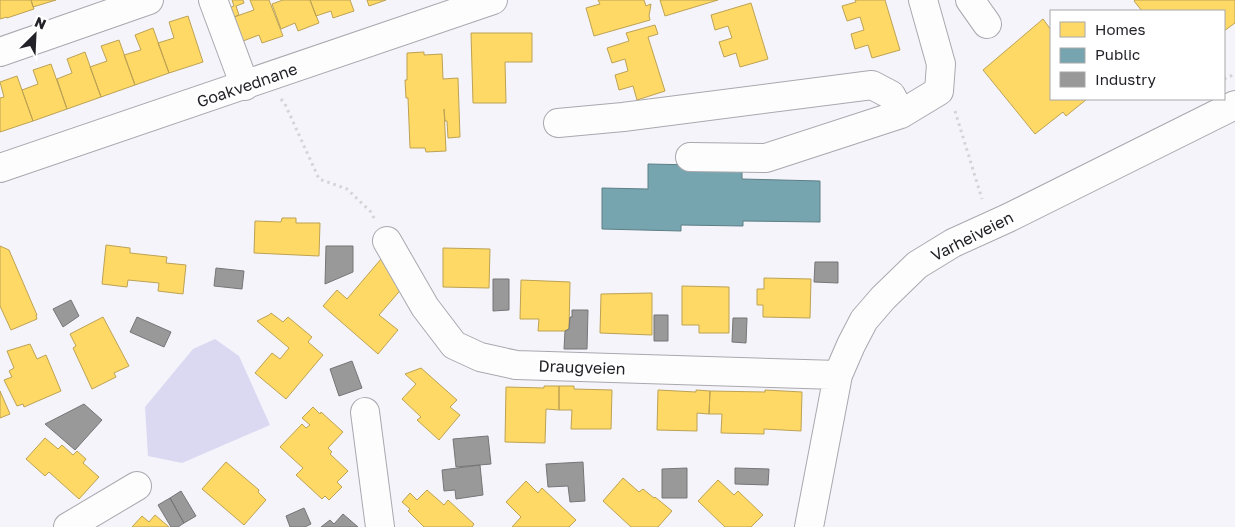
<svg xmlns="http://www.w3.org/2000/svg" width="1235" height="527" font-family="'Golos Text',sans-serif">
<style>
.green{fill:#dbd8f2}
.homes{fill:#ffd966;stroke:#bda253}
.public{fill:#76a5af;stroke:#5d7e86}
.industry{fill:#999;stroke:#767577}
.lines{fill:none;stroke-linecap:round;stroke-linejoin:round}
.minor-casing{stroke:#a9a8ae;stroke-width:30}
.path{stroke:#d4d3d5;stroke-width:3;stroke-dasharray:2.5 4;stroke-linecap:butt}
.minor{stroke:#fdfdfe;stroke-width:28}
.labels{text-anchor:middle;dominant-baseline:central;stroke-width:5;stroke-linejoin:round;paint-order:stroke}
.street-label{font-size:16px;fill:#232228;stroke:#fff}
</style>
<rect width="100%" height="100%" fill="#f4f4fa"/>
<path class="green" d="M215,339L239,356L270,425L182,463L148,456L145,407L193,349Z"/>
<path class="homes" d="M0,0H31L34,9L7,18V17L0,19Z
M31,0H56L33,7Z
M232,0H243L244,3L236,6L239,15L234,17L231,7L234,6Z
M250,0H269L283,36L262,43L259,35L243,41L234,17L254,10Z
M283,0H310L319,23L298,31L295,23L281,29L272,4Z
M310,0H350L354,11L333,18L331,11L316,16Z
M367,0H386L369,6Z
M598,0H644L646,6L651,4L649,16L650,20L594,36L586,8L600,4Z
M660,0H718L665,16Z
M855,0H885L900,50L872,58L868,45L855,49L851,34L864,30L860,17L847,21L842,6L856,2Z
M1135,0H1235V23L1224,31V11H1142L1134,1Z
M751,3L768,59L740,67L736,53L724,57L719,42L732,38L728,26L715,30L711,15Z
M188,16L203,62L169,73L158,43L174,38L169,22Z
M1043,19L1051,30V99H1087L1066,116L1063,112L1035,134L983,70Z
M655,25L658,34L648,37L665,91L637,100L633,86L619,90L615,75L628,71L625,59L612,63L607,48L629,41L626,33Z
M153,28L169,73L135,85L124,55L141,50L135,35Z
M471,33H532V62H505L506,103H473Z
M119,40L135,85L101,97L90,67L107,61L101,46Z
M85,52L101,97L67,109L57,79L72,73L67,59Z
M424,52V55L442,54L443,79L458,78L460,137L448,138L447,121H445L444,109L446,151L426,152L425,148H410L408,98H406L405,80H407V53Z
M51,64L67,109L33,121L22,90L38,84L33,70Z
M17,76L33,121L0,132V98L4,97L0,82Z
M282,218H296V223H320L319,256L254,253L255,221L281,222Z
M106,245L130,248V253L167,257L166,263L186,265L183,294L158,291L159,283L128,280L127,287L102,284Z
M0,246L9,250L37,315H36L37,319L11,330L0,306Z
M443,248L490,249L489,288L443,287Z
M381,259L394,270L404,286L379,315L398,330L378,354L323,306L337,290L347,299Z
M764,278L811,279L810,318L763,317V305H757V289H764Z
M521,280L570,282L569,329L565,331H538L539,319H520Z
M682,286L729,287V333H699V325H682Z
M652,293V335L600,333L601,294Z
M271,313L283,322L288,317L312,337L308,342L323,355L286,399L255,373L272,353L280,359L289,348L257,321L269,315Z
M103,317L129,366L114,373L116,377L92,389L73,348L76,346L70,334Z
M30,344L37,359L46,355L61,391L24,407L23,404L17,406L4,380L12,377L9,371L14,368L7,351Z
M421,368L457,400L450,407L460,415L439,440L417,420L421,417L402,399L416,384L405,374Z
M544,386H559V410L546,409L545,443L505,442L506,387L544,388Z
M559,386H574V389L612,390L611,429H571L572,410H559Z
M658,390L696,392V390L710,391L709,414L697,413V431L657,430Z
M765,390L802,392L801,431L764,429V434L721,433L722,414H709L710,391L765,392Z
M0,391L10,414L0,418Z
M313,407L320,414L321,412L343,432L328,448L332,452L330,454L348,471L337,482L342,487L329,500L325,496L322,499L296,475L303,468L280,447L302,424L306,428L310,425L302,418Z
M45,438L58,449L62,445L73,455L77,451L86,459L83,463L99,477L79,499L49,472L45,476L26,459Z
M226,462L259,490L258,492L266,500L244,525L202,489Z
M623,478L639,492L643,489L654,498L655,497L672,511L658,527H631L603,501Z
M718,480L734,495L738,491L763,515L751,527H725L698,501Z
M526,481L538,493L542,488L576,520L569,527H512L521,517L506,502Z
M427,490L444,505L448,500L474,524L472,527H424L408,511L410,509L402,502L410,493L417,500Z
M155,515L169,527H132L142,516L149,522Z"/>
<path class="public" d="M648,164L742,166V179L820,181V222L743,221V226L681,225V231L602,229V188L648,189Z"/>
<path class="industry" d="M326,246H353V272L325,284Z
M815,262H838V283L814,282Z
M216,268L244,271L242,289L214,286Z
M493,279H509V310L493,311Z
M71,300L79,316L63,327L53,309Z
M572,310H588L587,349H564L565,331L569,329L570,317H572Z
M654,315H668V341H654Z
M137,317L171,332L164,347L130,332Z
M733,318H747L746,343L732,342Z
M352,361L362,388L339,396L330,369Z
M84,404L102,420L75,450L45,424Z
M488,436L491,464L456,467L453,439Z
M583,462L585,501L570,502L568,486L548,487L546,464Z
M480,465L483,495L456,499L455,490L444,491L442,470Z
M687,468V498H662V469Z
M735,468L769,469L768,485L735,484Z
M181,491L196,516L184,523L170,498Z
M170,498L184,523L178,527H171L158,505Z
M304,508L311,524L305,527H290L286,516Z
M343,514L358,527H321L330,520L334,524Z"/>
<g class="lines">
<defs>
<path id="minor" d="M213,0L245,86
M970,0L987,24
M0,52L149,0
M558,123L623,117L872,85L891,95L901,114
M690,157L766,158L901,114L939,91L941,64L923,0
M0,168L493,0
M387,241L425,307L454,345L480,357L516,365L838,375
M365,412L380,527
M68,527L137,486
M809,527L838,375L851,345L864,320L883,298L917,265L953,243L1008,218L1235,105"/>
</defs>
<use href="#minor" class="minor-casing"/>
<path class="path" d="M1224,79L1235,74
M281,99L285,104L319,179L347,189L371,212L375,220
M955,111L982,199"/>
<use href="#minor" class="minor"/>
</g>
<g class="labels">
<g class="street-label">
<text transform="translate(247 85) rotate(-19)">Goakvednane</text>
<text transform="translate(972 236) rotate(-27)">Varheiveien</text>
<text transform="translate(582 367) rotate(2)">Draugveien</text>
</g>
</g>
<rect x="1050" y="10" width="175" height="90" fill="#ffffff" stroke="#a7a7a9"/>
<rect x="1060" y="22" width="25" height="15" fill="#ffd966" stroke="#a7a7a9"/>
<text x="1095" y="35" font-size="15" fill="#232228">Homes</text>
<rect x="1060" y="48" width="25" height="15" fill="#76a5af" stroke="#a7a7a9"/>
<text x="1095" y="60" font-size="15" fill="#232228">Public</text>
<rect x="1060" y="72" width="25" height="15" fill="#999999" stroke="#a7a7a9"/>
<text x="1095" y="85" font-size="15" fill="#232228">Industry</text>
<g transform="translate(35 35) rotate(24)" stroke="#ffffff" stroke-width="4" paint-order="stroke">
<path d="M0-4L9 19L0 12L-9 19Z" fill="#232228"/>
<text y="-8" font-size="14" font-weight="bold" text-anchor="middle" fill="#232228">N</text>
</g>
</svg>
